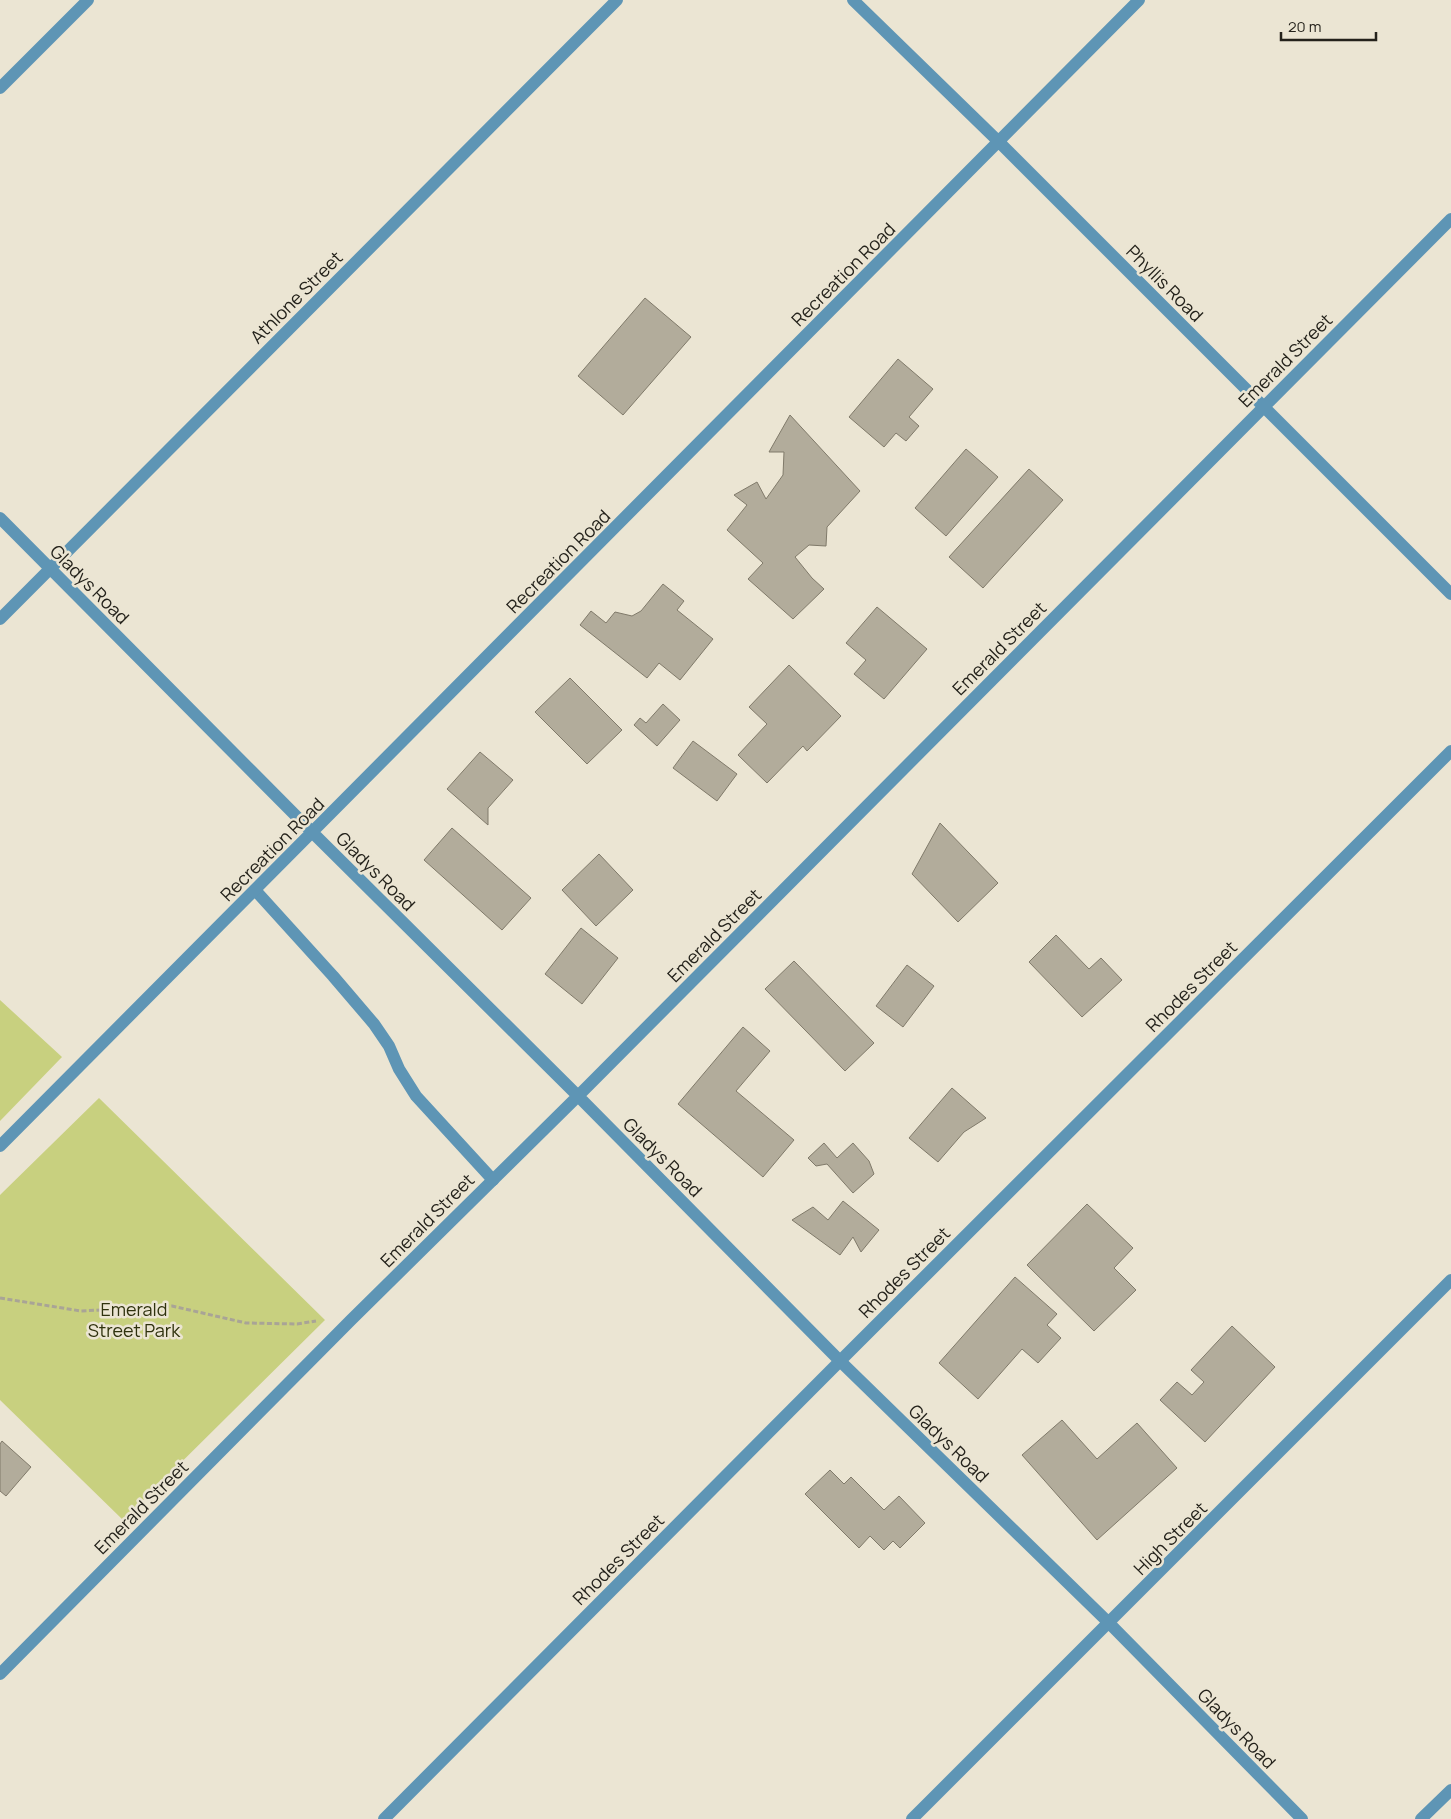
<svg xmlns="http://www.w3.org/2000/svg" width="1451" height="1819" font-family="Manrope,sans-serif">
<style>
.green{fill:#c8d07f}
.building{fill:#b2ac9b;stroke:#807a6a}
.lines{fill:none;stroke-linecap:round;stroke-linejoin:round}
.path{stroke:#a9a496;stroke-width:3;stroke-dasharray:5 2.5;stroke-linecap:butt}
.lane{stroke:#5e95b5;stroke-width:12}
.street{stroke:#5e95b5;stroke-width:12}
.labels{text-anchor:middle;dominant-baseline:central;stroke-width:5;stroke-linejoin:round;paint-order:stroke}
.street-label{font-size:18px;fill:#24221b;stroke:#ebe5d3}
.park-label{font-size:18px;fill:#2f320e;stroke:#ebe5d3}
</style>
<rect width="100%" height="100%" fill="#ebe5d3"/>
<path class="green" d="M0,1000L62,1057L0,1121Z
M99,1098L325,1320L123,1520L0,1400V1195Z"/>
<path class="building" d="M645,298L691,337L623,415L578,376Z
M898,359L933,389L909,417L919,426L906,441L896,433L884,447L849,417Z
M790,415L860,491L827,527L826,546L809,545L795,557L812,578L824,589L793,619L748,579L763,563L727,530L747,505L734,495L757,482L766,499L783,475L784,452H769Z
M966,449L998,477L946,536L915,508Z
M1029,469L1063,500L983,588L949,557Z
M663,584L684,601L677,610L713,639L680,680L659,663L647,678L580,625L591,611L606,623L615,612L632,616L641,611Z
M877,607L927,649L884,699L854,674L866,660L846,643Z
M789,665L841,716L807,751L803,746L767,783L738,755L767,724L749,707Z
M570,678L622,730L587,764L535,712Z
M663,704L680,720L657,746L634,725L640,718L646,723Z
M693,741L737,774L717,801L673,768Z
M480,752L513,780L488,808V825L447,789Z
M940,823L998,883L958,922L912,874Z
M452,828L531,898L502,930L424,860Z
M599,854L633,890L596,926L562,890Z
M581,928L618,958L582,1004L545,974Z
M1056,935L1089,969L1101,958L1122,980L1082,1017L1029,962Z
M794,961L874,1043L845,1071L765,989Z
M907,965L934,986L903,1027L876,1006Z
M743,1027L770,1051L736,1091L794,1140L763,1177L678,1104Z
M952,1088L986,1118L964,1132L938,1162L909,1138Z
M824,1143L837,1158L853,1143L869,1161L874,1174L853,1193L827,1164L816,1166L808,1158Z
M843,1201L879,1230L861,1252L853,1237L840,1255L792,1220L813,1207L828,1220Z
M1087,1204L1133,1248L1114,1268L1136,1290L1094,1331L1027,1265Z
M1015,1277L1057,1314L1047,1325L1061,1338L1038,1363L1022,1349L978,1399L939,1363Z
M1232,1326L1275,1367L1205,1442L1160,1400L1177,1382L1192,1395L1204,1382L1191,1370Z
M1062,1420L1097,1459L1137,1423L1177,1468L1097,1540L1022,1455Z
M2,1441L31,1467L6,1496L0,1491V1444Z
M830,1470L844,1484L851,1477L884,1510L899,1496L925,1523L900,1548L893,1541L884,1550L870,1536L859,1548L805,1494Z"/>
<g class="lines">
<path class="path" d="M0,1298L81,1311L172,1306L246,1323L297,1324L316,1321"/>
<path class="lane" d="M255,890L333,976L374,1024L389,1046L399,1069L416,1096L493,1180"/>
<path class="street" d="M853,0L998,141L1451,594
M0,88L88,0
M0,518L313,833L578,1096L840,1361L1109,1623L1302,1819
M0,619L617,0
M0,1146L1139,0
M0,1674L351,1320L578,1096L1451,219
M384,1819L840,1361L1451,751
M912,1819L1451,1280
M1421,1819L1451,1790"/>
</g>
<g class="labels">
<g class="street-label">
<text transform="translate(843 274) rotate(-45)">Recreation Road</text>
<text transform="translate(1165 283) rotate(45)">Phyllis Road</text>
<text transform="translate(296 297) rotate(-45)">Athlone Street</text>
<text transform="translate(1285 360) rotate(-45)">Emerald Street</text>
<text transform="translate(558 561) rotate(-45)">Recreation Road</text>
<text transform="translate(90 584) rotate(45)">Gladys Road</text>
<text transform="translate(999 648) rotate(-45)">Emerald Street</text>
<text transform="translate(272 849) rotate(-45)">Recreation Road</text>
<text transform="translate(376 871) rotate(45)">Gladys Road</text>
<text transform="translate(714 935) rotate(-45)">Emerald Street</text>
<text transform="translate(1191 986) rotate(-45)">Rhodes Street</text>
<text transform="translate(663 1157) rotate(45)">Gladys Road</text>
<text transform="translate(427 1220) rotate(-45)">Emerald Street</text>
<text transform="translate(904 1272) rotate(-45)">Rhodes Street</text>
<text transform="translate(949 1443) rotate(44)">Gladys Road</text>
<text transform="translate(141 1507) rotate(-45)">Emerald Street</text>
<text transform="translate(1170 1538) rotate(-45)">High Street</text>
<text transform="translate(618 1559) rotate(-45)">Rhodes Street</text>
<text transform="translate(1237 1728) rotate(46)">Gladys Road</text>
</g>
<g class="park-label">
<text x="134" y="1309">Emerald<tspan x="134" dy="21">Street Park</tspan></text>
</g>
</g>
<path d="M1281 32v8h95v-8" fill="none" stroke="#24221b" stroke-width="2.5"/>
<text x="1288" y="32" font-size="15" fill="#24221b" stroke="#ebe5d3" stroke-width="4" paint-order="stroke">20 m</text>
</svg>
